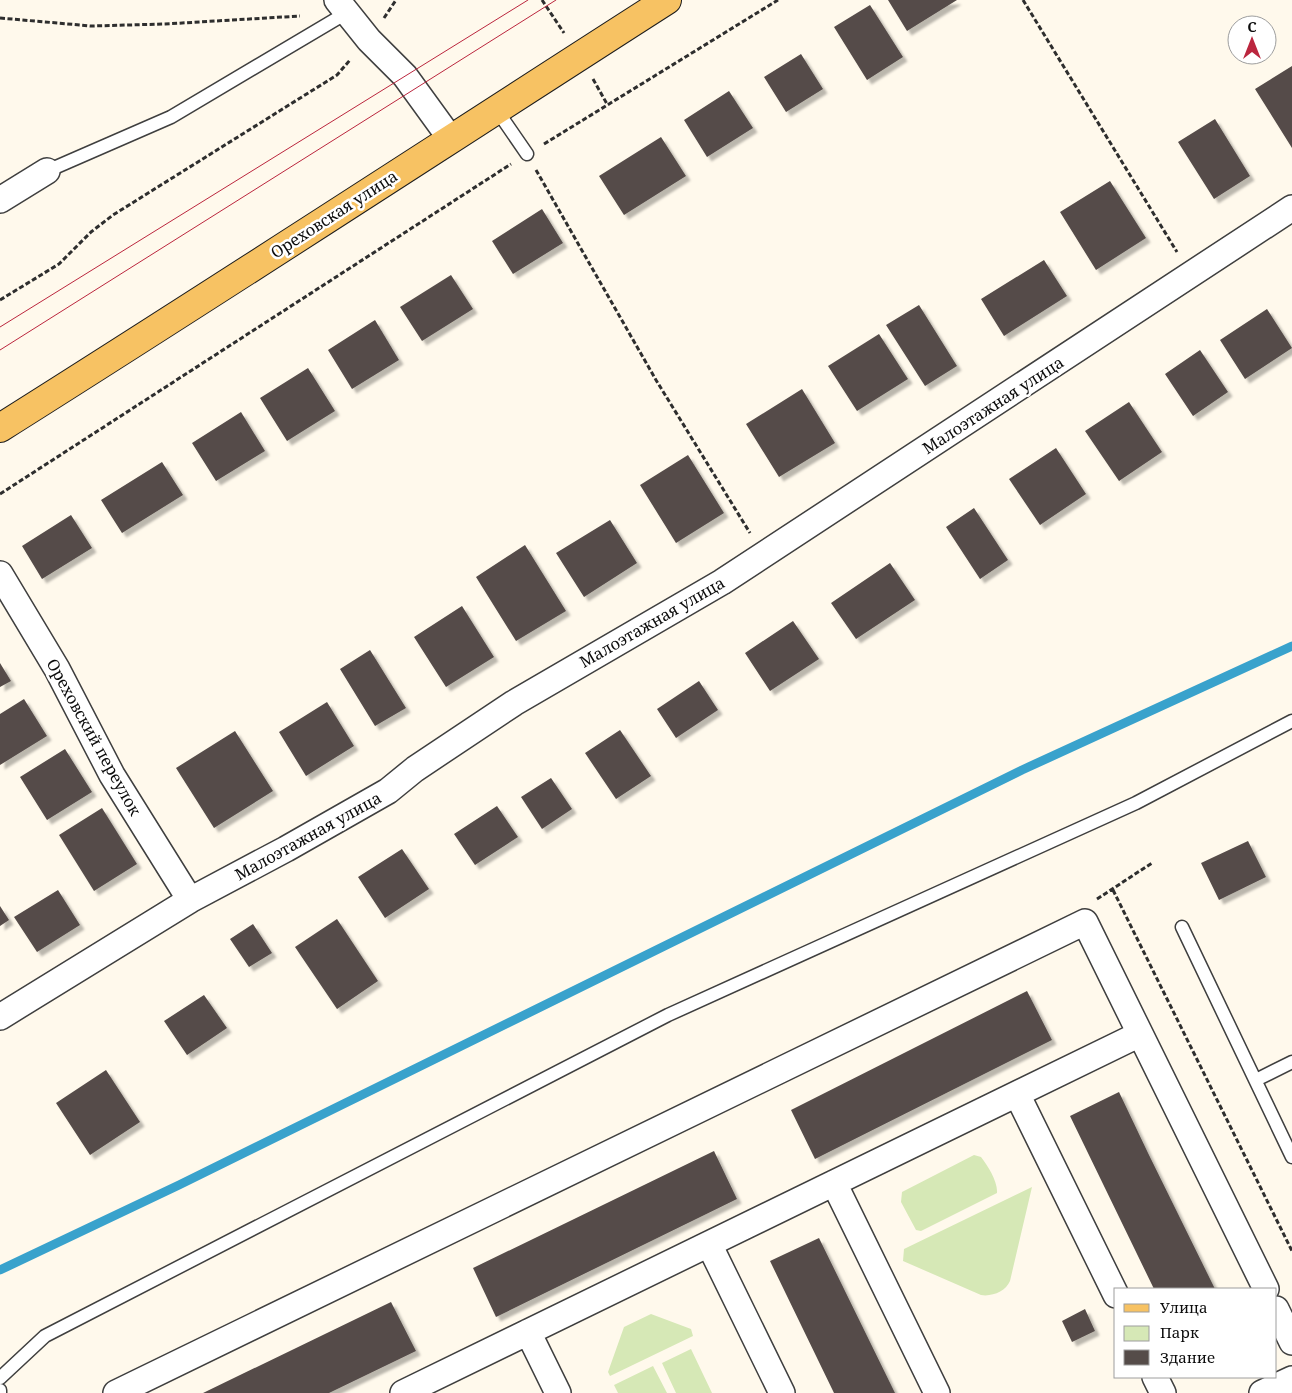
<svg xmlns="http://www.w3.org/2000/svg" width="1292" height="1393" font-family="'Noto Serif',serif">
<style>
.green{fill:#d6e8b6}
.lines{fill:none;stroke-linecap:round;stroke-linejoin:round}
.stream{stroke:#39a2cc;stroke-width:9}
.building{fill:#554c49;filter:url(#shadow)}
.service-casing{stroke:#3f3f3f;stroke-width:15}
.minor-casing{stroke:#3f3f3f;stroke-width:28}
.primary-casing{stroke:#1d1d1d;stroke-width:30}
.path{stroke:#2e2e2e;stroke-width:3;stroke-dasharray:5 2.5;stroke-linecap:butt}
.service{stroke:#fff;stroke-width:12}
.minor{stroke:#fff;stroke-width:25}
.primary{stroke:#f7c263;stroke-width:28}
.tram{stroke:#bb263e;stroke-width:1}
.labels{text-anchor:middle;dominant-baseline:central;stroke-width:5;stroke-linejoin:round;paint-order:stroke}
.street-label{font-size:16px;fill:#0c0c0c;stroke:#fff}
</style>
<defs>
<filter id="shadow"><feDropShadow dx="4.5" dy="4.5" stdDeviation="1" flood-color="#0004"/></filter>
</defs>
<rect width="100%" height="100%" fill="#fff9ec"/>
<path class="green" d="M974,1155L981,1157C988,1166 998,1182 997,1193L921,1231L916,1230L901,1202L902,1192Z
M1032,1187L1010,1281C1006,1291 992,1297 981,1295L903,1261L904,1249Z
M651,1314L691,1329L693,1336L610,1376L608,1372L624,1327Z
M691,1349L712,1393H676L662,1363Z
M653,1366L667,1393H618L614,1385Z"/>
<g class="lines">
<path class="stream" d="M0,1270L179,1185L1022,770L1292,646"/>
</g>
<path class="building" d="M888,0H957L907,31Z
M870,5L903,57L867,80L834,27Z
M801,54L823,89L786,112L764,77Z
M1292,66V148L1255,89Z
M729,91L753,128L707,157L684,120Z
M1215,119L1250,176L1214,199L1178,142Z
M661,137L686,176L624,215L599,176Z
M1110,181L1146,238L1096,270L1060,212Z
M542,209L563,243L513,274L492,241Z
M1044,260L1067,296L1004,336L981,299Z
M451,275L473,309L422,341L400,307Z
M919,305L957,366L925,386L886,325Z
M1267,309L1292,348L1245,379L1220,340Z
M375,320L399,360L352,389L328,350Z
M879,334L908,379L857,411L828,366Z
M1200,350L1228,392L1193,416L1165,374Z
M308,368L335,411L287,441L260,398Z
M802,389L835,443L779,477L746,424Z
M1129,402L1162,452L1119,481L1085,431Z
M241,412L265,451L216,481L192,443Z
M1056,448L1086,494L1040,525L1009,479Z
M688,455L724,513L676,543L640,485Z
M162,462L183,495L122,533L101,500Z
M974,508L1008,560L980,579L946,527Z
M71,515L92,548L42,579L22,546Z
M610,520L637,563L584,597L556,553Z
M525,545L566,611L516,641L476,577Z
M890,563L915,600L856,639L831,603Z
M462,606L494,657L446,687L414,637Z
M793,621L819,659L770,691L745,653Z
M370,650L406,708L375,726L340,669Z
M0,663L11,681L0,687Z
M699,681L718,710L676,738L657,709Z
M24,699L47,736L0,765V714Z
M327,702L354,746L306,776L279,732Z
M620,730L651,776L616,799L585,753Z
M235,731L273,791L214,828L176,768Z
M65,749L92,792L47,820L20,777Z
M551,778L572,809L542,829L521,797Z
M497,806L518,837L475,865L454,834Z
M102,808L137,864L94,891L59,835Z
M1248,841L1266,877L1219,900L1201,863Z
M402,849L429,889L385,918L358,877Z
M58,890L80,925L37,952L14,917Z
M0,906L9,920L0,926Z
M337,919L378,981L337,1009L295,947Z
M253,924L272,953L249,967L230,939Z
M1027,991L1052,1040L815,1159L791,1110Z
M204,995L227,1028L187,1055L164,1021Z
M106,1070L140,1122L90,1155L56,1103Z
M1119,1092L1148,1153L1215,1289H1154L1070,1116Z
M714,1151L737,1199L496,1317L473,1268Z
M819,1238L895,1393H834L770,1261Z
M391,1302L416,1351L329,1393H203Z
M1085,1309L1095,1331L1072,1342L1062,1321Z"/>
<g class="lines">
<defs>
<path id="service" d="M496,109L527,154
M47,171L171,117L348,12
M1182,927L1292,1157
M1256,1080L1292,1062
M0,1378L45,1336L668,1015L1136,803L1292,721
M0,1390V1393"/>
<path id="minor" d="M337,0L369,40L405,76L450,138
M0,200L47,171
M0,574L57,669L112,775L190,900
M0,1017L190,900L286,849L388,791L415,769L514,703L722,582L1292,208
M1017,1094L1116,1295
M834,1183L937,1393
M709,1244L782,1393
M1276,1309L1292,1342
M528,1332L558,1393
M1155,1377L1163,1393
M116,1393L1085,922L1266,1289
M403,1393L1140,1034
M1262,1393L1292,1379"/>
<path id="primary" d="M0,428C224,287 444,143 667,0"/>
</defs>
<use href="#service" class="service-casing"/>
<use href="#minor" class="minor-casing"/>
<use href="#primary" class="primary-casing"/>
<path class="path" d="M542,0L564,33
M1023,0L1177,252
M0,18L91,26L165,24L300,16
M384,18L396,0
M593,79L607,104
M544,144L778,0
M536,170L656,380L750,533
M0,300L59,264L91,232L113,215L337,75L350,60
M0,494L511,164
M1113,890L1292,1251
M1097,899L1152,863"/>
<use href="#service" class="service"/>
<use href="#minor" class="minor"/>
<use href="#primary" class="primary"/>
<path class="tram" d="M0,327L528,0
M0,350L556,0"/>
</g>
<g class="labels">
<g class="street-label">
<text transform="translate(334 214) rotate(-33)">Ореховская улица</text>
<text transform="translate(993 405) rotate(-33)">Малоэтажная улица</text>
<text transform="translate(652 622) rotate(-30)">Малоэтажная улица</text>
<text transform="translate(94 737) rotate(61)">Ореховский переулок</text>
<text transform="translate(308 836) rotate(-29)">Малоэтажная улица</text>
</g>
</g>
<rect x="1114" y="1288" width="162" height="90" fill="#ffffff" stroke="#9e9e9e"/>
<rect x="1124" y="1304" width="25" height="8" fill="#f7c263" stroke="#9e9e9e"/>
<text x="1160" y="1313" font-size="15" fill="#0c0c0c">Улица</text>
<rect x="1124" y="1326" width="25" height="15" fill="#d6e8b6" stroke="#9e9e9e"/>
<text x="1160" y="1338" font-size="15" fill="#0c0c0c">Парк</text>
<rect x="1124" y="1350" width="25" height="15" fill="#554c49" stroke="#9e9e9e"/>
<text x="1160" y="1363" font-size="15" fill="#0c0c0c">Здание</text>
<g transform="translate(1252 40)"><circle r="24" fill="#ffffff" stroke="#9e9e9e"/>
<path d="M0-4L9 19L0 12L-9 19Z" fill="#bb263e"/>
<text y="-8" font-size="14" font-weight="bold" text-anchor="middle" fill="#0c0c0c">С</text>
</g>
</svg>
